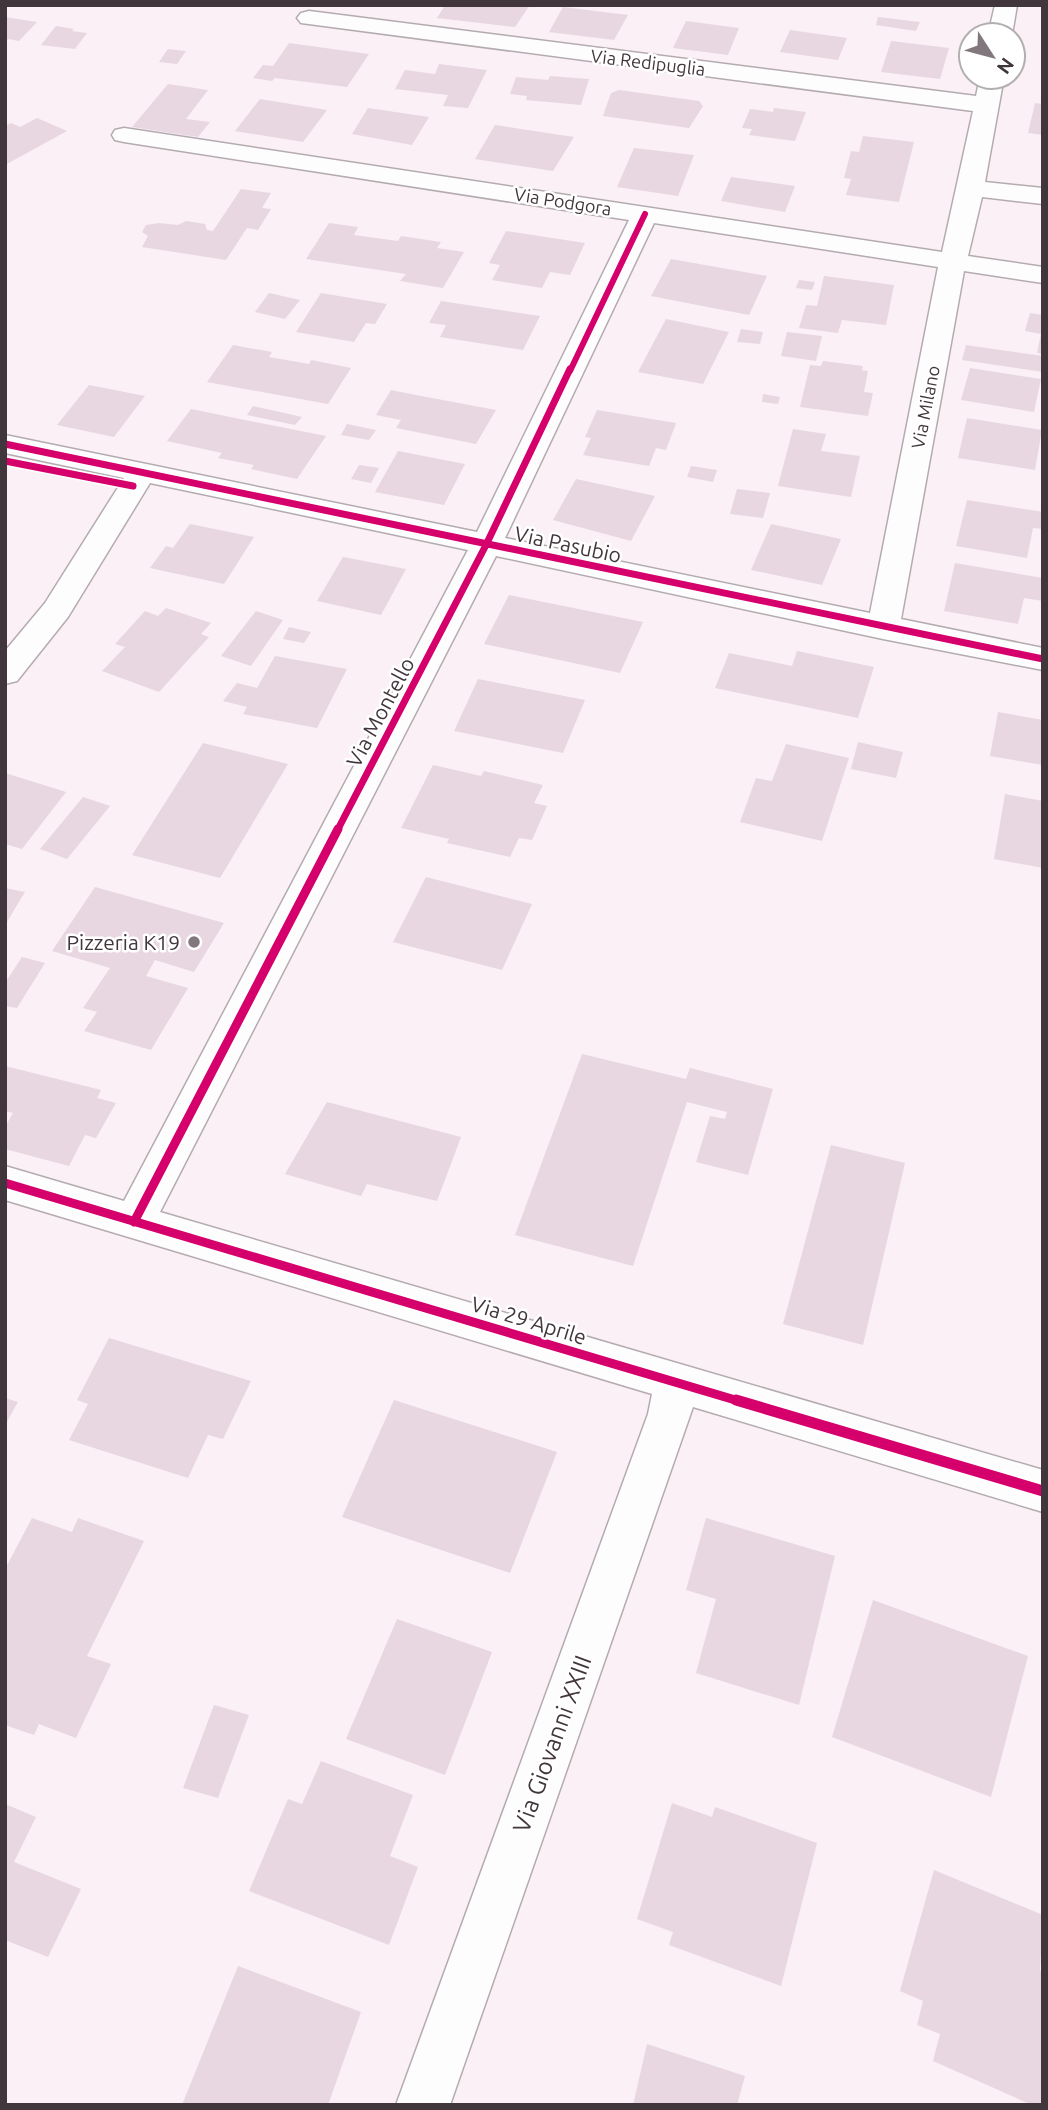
<svg xmlns="http://www.w3.org/2000/svg" width="1048" height="2110" font-family="Ubuntu,sans-serif">
<style>
.building{fill:#e8d7e1}
.lines{fill:none;stroke-linecap:round;stroke-linejoin:round}
.minor-casing{stroke:#b4abb0;stroke-width:3}
.minor{fill:#fefdfe;fill-rule:evenodd}
.cycleway-far3-casing{stroke:#fff;stroke-width:9}
.cycleway-far2-casing{stroke:#fff;stroke-width:10}
.cycleway-far1-casing{stroke:#fff;stroke-width:13}
.cycleway-casing{stroke:#fff;stroke-width:16}
.cycleway-far3{stroke:#d6006c;stroke-width:6}
.cycleway-far2{stroke:#d6006c;stroke-width:7}
.cycleway-far1{stroke:#d6006c;stroke-width:9}
.cycleway{stroke:#d6006c;stroke-width:11}
.poi-dot{fill:#82777d;stroke:#fff;stroke-width:2.5}
.labels{text-anchor:middle;dominant-baseline:central;stroke-width:5;stroke-linejoin:round;paint-order:stroke}
.far-street-label{font-size:18px;fill:#42363d;stroke:#fff}
.street-label{font-size:21px;fill:#42363d;stroke:#fff}
.poi-label{font-size:21px;fill:#42363d;stroke:#fff;text-anchor:end}
.near-street-label{font-size:24px;fill:#42363d;stroke:#fff}
</style>
<rect width="100%" height="100%" fill="#faf0f5"/>
<path class="building" d="M445,5H530L515,27L437,18Z
M563,7L628,15L614,40L549,32Z
M5,17L37,22L19,41L8,39L5,42Z
M878,17L920,22L916,31L876,25Z
M686,21L739,28L728,55L673,48Z
M56,26L74,29L72,31L87,33L75,49L41,45Z
M790,30L847,38L838,60L780,52Z
M891,41L949,48L940,79L881,72Z
M289,43L369,54L347,87L275,78L272,81L253,78L263,65L273,66Z
M168,49L186,51L177,64L159,62Z
M439,64L487,70L468,108L443,106L448,95L395,89L405,70L435,74Z
M550,76L589,79L581,105L526,100L527,96L510,94L516,77L548,80Z
M168,84L208,90L186,119L210,122L198,137L132,127Z
M619,90L699,101L703,106L689,128L603,116L611,93Z
M260,99L327,110L303,142L235,131Z
M1035,103L1043,104V135L1028,133Z
M368,108L429,117L412,145L352,134Z
M774,108L806,112L795,141L749,135L752,129L742,128L750,109L773,112Z
M37,118L67,131L5,165V126L11,123L20,127Z
M495,125L574,137L553,171L475,159Z
M863,136L914,142L899,202L846,195L851,179L844,178L851,151L859,152Z
M634,148L694,155L678,196L617,187Z
M731,177L795,186L785,212L721,201Z
M241,189L271,193L262,208L271,209L258,230L247,228L226,260L142,247L148,236L142,232L146,225L159,223L178,225L186,221L205,224L207,230L213,231Z
M329,223L358,227L354,235L398,241L401,236L441,242L437,248L464,252L443,288L400,281L406,274L306,259Z
M506,231L585,243L570,275L550,272L542,288L492,280L500,265L489,263Z
M671,259L767,276L749,315L651,296Z
M824,276L894,285L886,325L842,320L838,333L799,328L806,305L817,306Z
M799,280L815,282L812,290L796,288Z
M269,293L300,300L285,319L255,312Z
M321,293L387,304L375,324L366,323L354,342L296,332Z
M441,301L540,316L523,350L440,337L446,325L429,323Z
M1030,313L1043,315V354L1037,353L1041,334L1025,331Z
M666,319L729,332L703,384L638,372Z
M741,329L763,332L760,344L737,342Z
M787,332L822,336L816,361L781,356Z
M233,345L272,352L269,357L309,364L311,360L351,368L328,404L207,382Z
M966,345L1043,356V372L962,360Z
M823,361L863,366L862,370L868,371L864,392L873,393L868,416L800,407L810,365L821,366Z
M970,368L1041,379L1034,412L961,400Z
M89,385L145,396L114,437L57,425Z
M391,390L416,395L496,410L476,444L396,428L401,420L376,415Z
M763,394L780,397L778,404L762,402Z
M253,406L302,417L295,425L247,415Z
M191,409L245,420L326,436L297,479L251,469L254,465L218,458L222,453L167,441Z
M597,410L676,423L666,450L656,448L649,466L583,455L591,438L585,437Z
M967,418L1042,430L1035,470L958,458Z
M347,424L376,430L369,440L341,435Z
M793,429L826,434L821,451L860,456L851,497L778,486Z
M398,451L465,464L444,505L375,492Z
M359,465L379,468L371,483L351,479Z
M691,466L717,470L713,482L687,477Z
M576,479L655,496L631,541L553,520Z
M737,489L770,493L763,518L730,514Z
M967,500L1043,512V529L1033,528L1027,558L956,546Z
M190,524L254,537L224,584L150,568L166,546L173,548Z
M771,524L841,539L822,585L751,570Z
M343,557L406,569L381,615L317,601Z
M955,563L1043,578V601L1024,598L1018,624L944,611Z
M509,595L643,622L620,673L484,644Z
M166,608L211,623L201,634L209,637L159,692L102,671L125,647L115,644L145,611L158,616Z
M256,611L283,620L251,666L221,656Z
M289,627L311,632L304,643L283,639Z
M797,651L874,667L858,718L715,688L729,653L792,666Z
M275,656L347,669L317,728L243,714L247,707L223,701L237,683L257,688Z
M478,679L585,700L563,753L454,731Z
M998,712L1043,720V765L990,756Z
M858,742L903,752L896,778L851,769Z
M203,743L288,764L220,878L132,855Z
M786,744L849,758L822,841L740,822L756,778L772,781Z
M433,765L481,776L484,771L543,785L534,803L547,806L532,840L519,838L510,857L447,843L449,839L401,828Z
M5,773L66,792L22,849L5,844Z
M1005,794L1043,801V868L994,859Z
M83,797L110,806L67,859L40,849Z
M426,877L532,904L502,970L393,942Z
M95,887L224,923L194,972L155,960L146,976L188,988L151,1050L84,1031L97,1012L83,1008L110,968L52,951Z
M5,888L25,892L5,925Z
M22,957L45,963L17,1008L5,1006V983Z
M582,1054L686,1079L690,1068L773,1089L748,1175L696,1162L710,1116L725,1119L727,1112L687,1102L633,1266L515,1235Z
M5,1066L101,1090L97,1098L116,1103L96,1138L85,1135L69,1166L5,1149V1127L13,1113L5,1111Z
M327,1102L461,1137L437,1201L367,1184L361,1196L285,1174Z
M831,1145L905,1163L863,1345L783,1324Z
M109,1338L251,1381L223,1439L208,1435L188,1478L69,1440L88,1404L77,1400Z
M5,1398L18,1402L5,1425Z
M394,1400L557,1452L510,1573L342,1517Z
M32,1518L72,1532L78,1518L144,1541L87,1656L111,1664L76,1738L39,1724L34,1735L5,1725V1569Z
M706,1518L835,1556L799,1705L696,1673L716,1599L686,1590Z
M873,1600L1028,1656L991,1797L832,1737Z
M397,1619L492,1652L445,1775L346,1739Z
M214,1705L249,1715L218,1798L183,1788Z
M321,1761L413,1795L390,1856L418,1867L389,1945L249,1891L288,1799L302,1804Z
M672,1803L712,1817L715,1807L817,1843L781,1986L669,1945L673,1932L637,1919Z
M5,1804L36,1817L14,1862L81,1889L48,1957L5,1940Z
M934,1870L1043,1915L1040,1971L1043,1972V2105H1032L933,2061L940,2034L917,2025L923,2001L900,1991Z
M238,1966L361,2012L328,2105H182Z
M647,2044L745,2076L737,2105H633Z"/>
<g class="lines">
<defs>
<path id="minor" d="M995,5H1017L1012,35H988Z
M309,11L976,96L980,77H1004L985,182L1043,188V204L982,197L968,256L1043,267V283L964,271L901,619L1043,648V670L883,639L496,556L160,1212L1043,1470V1512L693,1407L450,2105H396L648,1414L652,1394L5,1200V1166L124,1201L468,550L150,483L68,617L17,681L5,684V651L45,603L124,478L5,453V435L477,532L629,220L124,142L115,140L112,135L115,130L124,128L942,252L973,111L301,23L297,18L301,13ZM654,223L938,267L870,613L505,538Z"/>
</defs>
<use href="#minor" class="minor-casing"/>
<use href="#minor" class="minor"/>
<defs>
<path id="cycleway-far3" d="M570,371L645,214"/>
<path id="cycleway-far2" d="M5,444L1043,659
M5,461L133,486
M337,831L486,545L570,369"/>
<path id="cycleway-far1" d="M5,1183L742,1402
M134,1222L338,829"/>
<path id="cycleway" d="M736,1400L1043,1491"/>
</defs>
<use href="#cycleway-far3" class="cycleway-far3-casing"/>
<use href="#cycleway-far2" class="cycleway-far2-casing"/>
<use href="#cycleway-far1" class="cycleway-far1-casing"/>
<use href="#cycleway" class="cycleway-casing"/>
<use href="#cycleway-far3" class="cycleway-far3"/>
<use href="#cycleway-far2" class="cycleway-far2"/>
<use href="#cycleway-far1" class="cycleway-far1"/>
<use href="#cycleway" class="cycleway"/>
</g>
<circle class="poi-dot" cx="194" cy="942" r="7"/>
<g class="labels">
<g class="far-street-label">
<text transform="translate(648 62) rotate(7)">Via Redipuglia</text>
<text transform="translate(563 201) rotate(9)">Via Podgora</text>
<text transform="translate(925 407) rotate(-79)">Via Milano</text>
</g>
<g class="street-label">
<text transform="translate(568 544) rotate(12)">Via Pasubio</text>
<text transform="translate(380 712) rotate(-62)">Via Montello</text>
<text transform="translate(529 1320) rotate(17)">Via 29 Aprile</text>
</g>
<g class="poi-label">
<text x="180" y="942">Pizzeria K19</text>
</g>
<g class="near-street-label">
<text transform="translate(552 1744) rotate(-70)">Via Giovanni XXIII</text>
</g>
</g>
<rect width="1048" height="2110" fill="none" stroke="#42363d" stroke-width="14"/>
<g transform="translate(992 56) rotate(126)"><circle r="33" fill="#ffffff" stroke="#b3afb1" stroke-width="2"/>
<path d="M0-5L12 26L0 18L-12 26Z" fill="#82777d"/>
<text y="-10" font-size="19" font-weight="bold" text-anchor="middle" fill="#42363d">N</text>
</g>
</svg>
